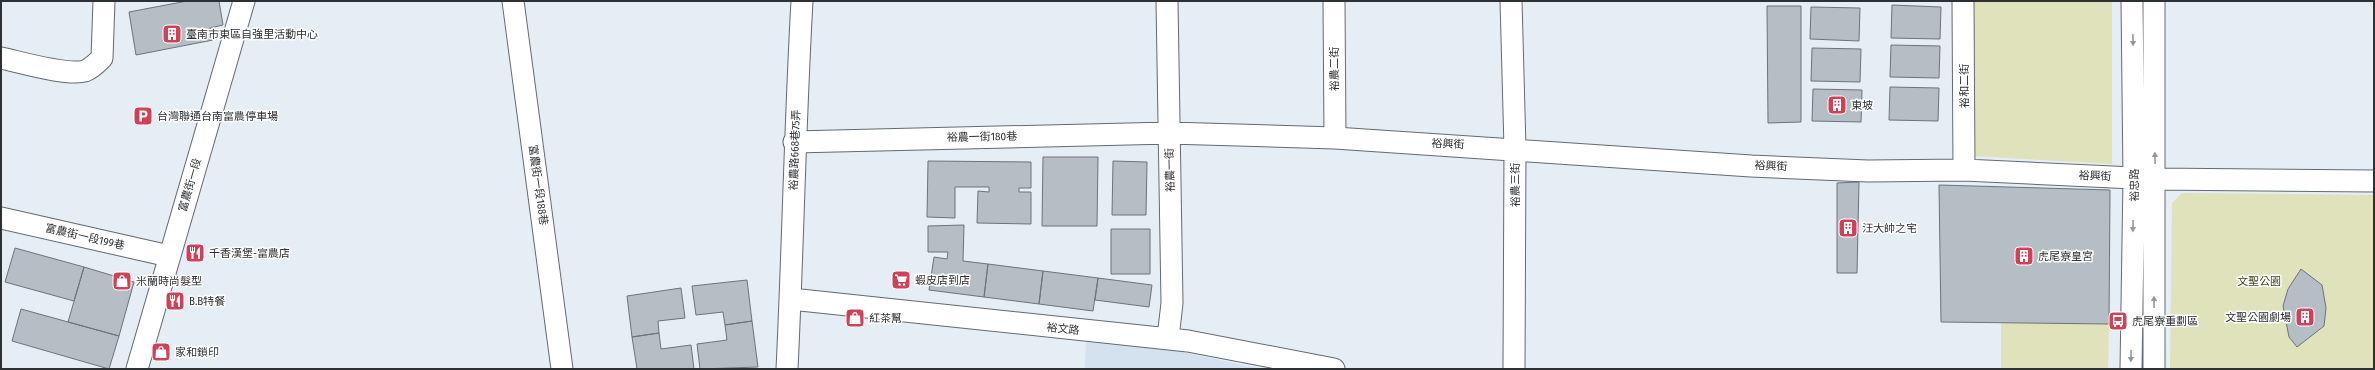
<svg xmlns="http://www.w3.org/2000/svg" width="2375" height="370" font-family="'Fira Sans Condensed','Noto Sans TC',sans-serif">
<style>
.built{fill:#d4e1ef}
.green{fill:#dfe2bb}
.building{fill:#b6bec5;stroke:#6c737a}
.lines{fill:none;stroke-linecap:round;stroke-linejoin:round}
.minor-casing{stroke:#646a71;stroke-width:23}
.minor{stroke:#fff;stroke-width:21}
.oneway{fill:#96989a}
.labels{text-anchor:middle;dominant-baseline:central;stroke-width:3;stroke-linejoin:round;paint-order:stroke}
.poi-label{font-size:11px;fill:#2e3134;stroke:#fff;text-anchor:start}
.street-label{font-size:11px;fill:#2e3134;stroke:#fff}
.park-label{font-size:11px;fill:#464718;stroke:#fff}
</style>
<rect width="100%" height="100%" fill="#e5edf5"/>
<path class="built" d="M1086,339L1168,349L1261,369H1085Z"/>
<path class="green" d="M1974,1H2112V164L1972,156Z
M2182,193L2374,195V369H2170L2172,203Z
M2001,322L2109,324L2108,369H2001Z"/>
<path class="building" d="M187,1H219L223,25L210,28L213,40L136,55L129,12Z
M1892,5L1941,7L1940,39L1891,38Z
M1767,6H1801V122L1768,123Z
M1811,7L1860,8L1859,41L1810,39Z
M1891,45L1940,46L1939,78L1890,77Z
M1812,48L1861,49L1860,82L1811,81Z
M1890,87L1939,88L1938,121L1889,120Z
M1813,89L1862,90L1861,122L1812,121Z
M1043,157H1098L1097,226H1042Z
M928,161L1031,162V188H1019V192H1031V224L977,223L978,191L989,192V187H955V218L927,217Z
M1113,161L1147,162L1146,215H1112Z
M1859,182L1857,273H1837V183Z
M1939,185L2110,190L2109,324L1941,322Z
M964,225L963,261L988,264L984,297L929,290L934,257L947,259L948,252H928V226Z
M1111,229H1150V274H1111Z
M15,248L84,267L74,301L5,282Z
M988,264L1043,271L1039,304L984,297Z
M84,267L134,282L119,336L68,322Z
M2301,269L2322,285L2326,308L2324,326L2297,347L2289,337L2283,306L2288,289Z
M1043,271L1098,278L1093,311L1039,304Z
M1098,278L1152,285L1149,307L1095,300Z
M747,280L752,321L725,325L723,312L696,315L692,286Z
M681,288L685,318L658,321L659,333L632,337L627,296Z
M21,309L119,336L109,369L12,341Z
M752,321L758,367L700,369L697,344L727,340L725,325Z
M659,333L661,349L691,345L694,369H637L632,337Z"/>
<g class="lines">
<defs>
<path id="minor" d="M513,1L562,369
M1167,1L1172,303L1168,338
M1334,1L1335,138
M1511,1L1515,148L1514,369
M1963,1L1964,170
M1,58C20,62 67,76 85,71C92,68 97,63 102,58L104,1
M794,142L1169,133L1335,138L1751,166L1868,171L1964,170L2155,179L2374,181
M1,218L169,256
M791,299L1188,341L1334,369
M137,369L244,1
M787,369C793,246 795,124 802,1
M2131,369L2134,178L2132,1
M2154,369V1"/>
</defs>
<use href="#minor" class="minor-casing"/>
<use href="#minor" class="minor"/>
</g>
<defs><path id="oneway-solid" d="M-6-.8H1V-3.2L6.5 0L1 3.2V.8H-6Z"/></defs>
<g class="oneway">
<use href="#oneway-solid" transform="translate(2133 40) rotate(89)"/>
<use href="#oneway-solid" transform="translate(2155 158) rotate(-91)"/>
<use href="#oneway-solid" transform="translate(2133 226) rotate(91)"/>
<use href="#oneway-solid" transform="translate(2154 302) rotate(-90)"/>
<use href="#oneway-solid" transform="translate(2131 356) rotate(91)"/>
</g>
<defs>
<symbol id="building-square" viewBox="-11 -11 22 22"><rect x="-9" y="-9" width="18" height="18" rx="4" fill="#d04056" stroke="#fff"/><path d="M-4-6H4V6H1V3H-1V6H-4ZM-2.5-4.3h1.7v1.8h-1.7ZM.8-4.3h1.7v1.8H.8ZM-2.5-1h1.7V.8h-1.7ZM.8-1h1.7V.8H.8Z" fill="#fff"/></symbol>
<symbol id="parking-square" viewBox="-11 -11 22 22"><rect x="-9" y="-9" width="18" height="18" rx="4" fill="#d04056" stroke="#fff"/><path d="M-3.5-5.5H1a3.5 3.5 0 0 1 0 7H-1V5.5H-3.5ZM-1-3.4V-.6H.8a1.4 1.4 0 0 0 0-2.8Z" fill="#fff"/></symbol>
<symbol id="restaurant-square" viewBox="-11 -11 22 22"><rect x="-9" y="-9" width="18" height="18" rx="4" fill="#d04056" stroke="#fff"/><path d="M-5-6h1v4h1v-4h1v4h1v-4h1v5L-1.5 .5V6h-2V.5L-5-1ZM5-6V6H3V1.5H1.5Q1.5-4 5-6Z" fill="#fff"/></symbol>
<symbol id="supermarket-square" viewBox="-11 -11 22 22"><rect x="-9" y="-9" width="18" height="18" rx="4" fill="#d04056" stroke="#fff"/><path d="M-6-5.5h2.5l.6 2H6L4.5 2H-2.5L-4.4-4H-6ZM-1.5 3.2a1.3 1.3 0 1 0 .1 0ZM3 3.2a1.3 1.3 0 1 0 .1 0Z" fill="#fff"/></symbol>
<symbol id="shop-square" viewBox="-11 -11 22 22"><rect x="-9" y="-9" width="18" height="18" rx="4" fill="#d04056" stroke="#fff"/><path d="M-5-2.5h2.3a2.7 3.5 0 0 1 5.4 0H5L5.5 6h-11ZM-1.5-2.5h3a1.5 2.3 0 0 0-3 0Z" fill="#fff"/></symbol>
<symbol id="bus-square" viewBox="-11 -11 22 22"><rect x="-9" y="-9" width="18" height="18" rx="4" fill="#d04056" stroke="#fff"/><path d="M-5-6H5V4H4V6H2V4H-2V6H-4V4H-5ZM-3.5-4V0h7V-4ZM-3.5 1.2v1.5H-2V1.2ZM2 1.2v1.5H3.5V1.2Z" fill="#fff"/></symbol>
</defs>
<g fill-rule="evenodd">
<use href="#building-square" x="161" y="23" width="22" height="22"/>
<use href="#building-square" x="1826" y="94" width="22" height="22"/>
<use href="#parking-square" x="132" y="105" width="22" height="22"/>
<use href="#building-square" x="1837" y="217" width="22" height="22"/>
<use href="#restaurant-square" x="184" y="242" width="22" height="22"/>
<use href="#building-square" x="2013" y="245" width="22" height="22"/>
<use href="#supermarket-square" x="890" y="269" width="22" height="22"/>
<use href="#shop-square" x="111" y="270" width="22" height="22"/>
<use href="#restaurant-square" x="164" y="290" width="22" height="22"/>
<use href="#building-square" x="2294" y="306" width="22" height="22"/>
<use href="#shop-square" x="844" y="307" width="22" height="22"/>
<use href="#bus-square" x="2107" y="310" width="22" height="22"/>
<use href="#shop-square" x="150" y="341" width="22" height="22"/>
</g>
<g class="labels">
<g class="poi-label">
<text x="186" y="34">臺南市東區自強里活動中心</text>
<text x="1851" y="105">東坡</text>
<text x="157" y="116">台灣聯通台南富農停車場</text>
<text x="1862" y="228">汪大帥之宅</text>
<text x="209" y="253">千香漢堡-富農店</text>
<text x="2038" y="256">虎尾寮皇宮</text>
<text x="915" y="280">蝦皮店到店</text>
<text x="136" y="281">米蘭時尚髮型</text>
<text x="189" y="301">B.B特餐</text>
<text x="2291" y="317" text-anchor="end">文聖公園劇場</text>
<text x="869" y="318">紅茶幫</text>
<text x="2132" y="321">虎尾寮重劃區</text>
<text x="175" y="352">家和鎖印</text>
</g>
<g class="street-label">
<text transform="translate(1334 69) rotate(-90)">裕農二街</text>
<text transform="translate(1964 86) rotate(-90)">裕和二街</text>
<text transform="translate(982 137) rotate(-1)">裕農一街180巷</text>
<text transform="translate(1448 144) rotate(3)">裕興街</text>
<text transform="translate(795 150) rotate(-88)">裕農路668巷75弄</text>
<text transform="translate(1771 166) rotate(3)">裕興街</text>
<text transform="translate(1170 170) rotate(-91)">裕農一街</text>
<text transform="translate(2095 176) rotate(2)">裕興街</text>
<text transform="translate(190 185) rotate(-74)">富農街一段</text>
<text transform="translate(538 185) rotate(82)">富農街一段188巷</text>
<text transform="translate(1515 185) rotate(-90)">裕農三街</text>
<text transform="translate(2134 185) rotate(-90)">裕忠路</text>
<text transform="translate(85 237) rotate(13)">富農街一段199巷</text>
<text transform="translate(1063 329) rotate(6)">裕文路</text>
</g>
<g class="park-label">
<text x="2259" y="281">文聖公園</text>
</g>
</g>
<rect width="2375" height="370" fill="none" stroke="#2e3134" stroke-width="4"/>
</svg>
